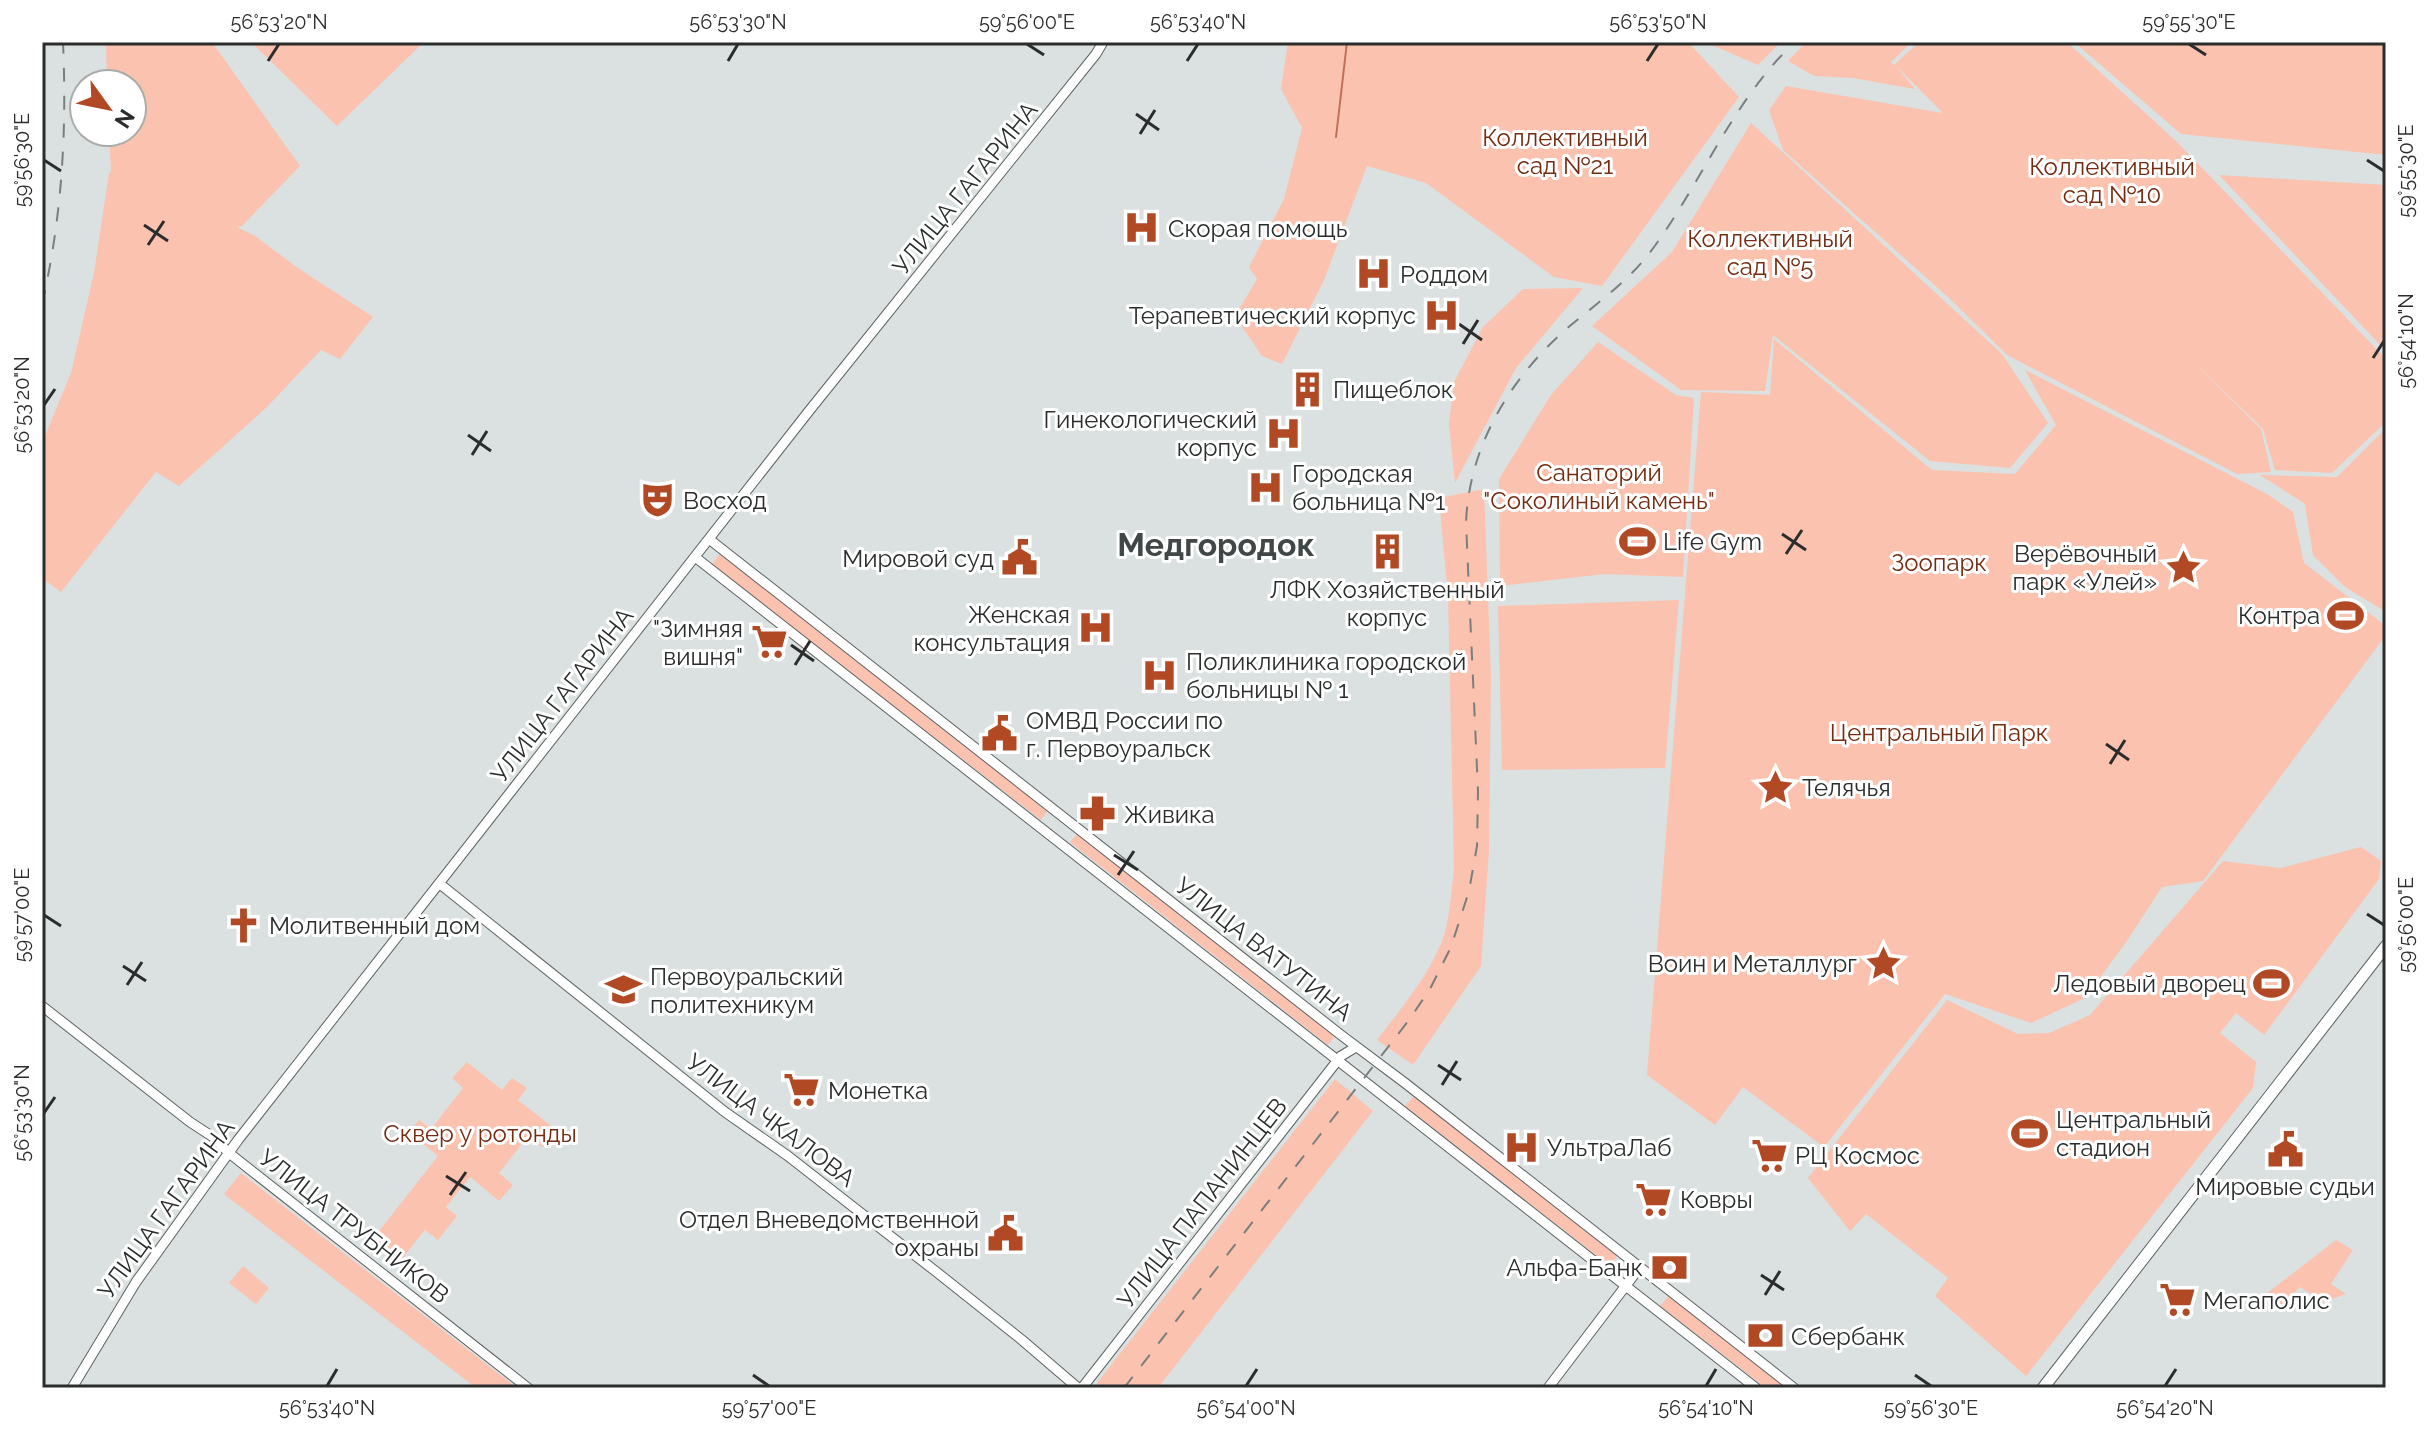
<svg xmlns="http://www.w3.org/2000/svg" width="2428" height="1430" font-family="Raleway,sans-serif">
<style>
.green{fill:#fbc2af}
.lines{fill:none;stroke-linecap:round;stroke-linejoin:round}
.stream{stroke:#bf7056;stroke-width:2}
.tertiary-casing{stroke:#5d6262;stroke-width:11}
.secondary-casing{stroke:#5d6262;stroke-width:13}
.tertiary{stroke:#fff;stroke-width:9}
.secondary{stroke:#fff;stroke-width:11}
.rail{stroke:#7b7e7e;stroke-width:2;stroke-dasharray:14 14;stroke-linecap:butt}
.ticks{fill:none;stroke:#2b2d2d;stroke-width:3}
.labels{text-anchor:middle;dominant-baseline:central;stroke-width:6;stroke-linejoin:round;paint-order:stroke}
.park-label{font-size:24px;fill:#742b10;stroke:#fff}
.street-label{font-size:24px;fill:#2b2d2d;stroke:#fff}
.poi-label{font-size:24px;fill:#2b2d2d;stroke:#fff;text-anchor:start}
.district-label{font-size:32px;font-weight:bold;fill:#414646;stroke:#fff}
.neatline{fill:none;stroke:#2b2d2d;stroke-width:3}
.ticks-label{font-size:20px;text-anchor:middle;fill:#2b2d2d}
</style>
<rect width="100%" height="100%" fill="#dbe1e1"/>
<path class="green" d="M106,42H212L300,166L242,226L237,227L255,236L298,268L373,317L340,359L321,350L267,407L179,486L156,472L61,592L42,578V443L71,373L94,273L109,173L111,172L109,132H132V84H107Z
M251,42H424L337,126Z
M1288,42H1688L1739,97L1602,286L1554,277L1426,183L1367,166L1324,280L1282,364L1262,356L1235,316L1257,279L1249,267L1284,199L1302,128L1281,89Z
M1705,42H1781L1758,65Z
M1806,42H1912L1891,62L1894,65L1919,42H2067L2175,140L2386,359V422L2332,473L2275,470L2263,429L2189,357L2261,429L2271,472L2237,474L2007,355L1948,297L1783,150L1769,110L1786,86L1943,113L1895,65L1915,89L1853,78L1814,76L1788,61Z
M2074,42H2386V155L2181,134Z
M1751,123L2002,354L2048,423L2010,468L1930,461L1773,335L1765,391L1681,390L1592,326L1672,252Z
M2219,175L2386,185V351Z
M1583,288L1516,368L1455,483L1449,424L1454,382L1483,327L1523,289Z
M1774,339L1932,470L2015,474L2056,425L2025,370L2267,494L2293,512L2304,563L2386,626V635L2203,881L2162,887L2127,941L2085,998L2031,1023L1945,994L1824,1147L1743,1087L1715,1125L1647,1075L1701,392L1770,395Z
M1598,342L1676,395L1694,398L1683,577L1605,574L1500,586L1499,479L1551,395Z
M2386,428V612L2345,587L2313,555L2305,504L2260,475L2337,477Z
M1484,489L1491,676L1489,850L1481,966L1413,1065L1377,1040C1400,1010 1426,979 1441,944C1450,921 1451,893 1454,869L1448,596L1439,498Z
M721,552L1048,810L1041,820L712,565Z
M1679,600L1665,768L1502,770L1498,606Z
M1079,832L1336,1035L1328,1045L1070,842Z
M2361,847L2381,861L2379,879L2264,1035L2236,1013L2220,1033L2256,1062L2253,1088L2026,1376L1935,1296L1948,1278L1866,1214L1850,1231L1808,1178L1947,1000L2018,1034L2049,1033L2090,1015L2223,861L2280,868Z
M467,1062L502,1090L512,1078L527,1088L518,1100L555,1129L542,1147L528,1136L499,1173L513,1185L499,1201L470,1177L446,1207L457,1216L438,1240L425,1230L400,1261L372,1240L438,1156L409,1132L419,1120L431,1129L463,1088L452,1078Z
M1335,1079L1373,1111L1158,1388H1103L1097,1383Z
M1414,1096L1618,1255L1610,1266L1405,1106Z
M241,1173L517,1388H476L224,1194Z
M2336,1240L2353,1250L2331,1284L2346,1294L2324,1302L2300,1287L2283,1305L2262,1297Z
M243,1266L269,1288L256,1304L229,1283Z
M1670,1294L1789,1388H1766L1660,1306Z"/>
<g class="lines">
<path class="stream" d="M1336,137L1347,42"/>
<defs>
<path id="tertiary" d="M709,539L1341,1035L1405,1083L1794,1388
M695,557L1756,1388
M440,884L725,1112L788,1156L934,1270L1022,1340L1078,1388
M42,1006L190,1122L213,1137L229,1153L528,1388
M72,1388L136,1282L238,1140L809,411L1096,54L1103,42
M1082,1388L1341,1056L1356,1047
M1548,1388L1640,1267"/>
<path id="secondary" d="M2043,1388L2386,946"/>
</defs>
<use href="#tertiary" class="tertiary-casing"/>
<use href="#secondary" class="secondary-casing"/>
<use href="#tertiary" class="tertiary"/>
<use href="#secondary" class="secondary"/>
<path class="rail" d="M42,304C62,218 67,130 63,42
M1124,1388L1409,1020L1430,989L1451,947L1469,891L1477,846L1478,791L1466,523C1469,444 1512,375 1571,325C1600,301 1632,278 1654,247C1703,180 1733,100 1795,42"/>
</g>
<path class="ticks" d="M1027,44L1044,55M2189,44L2206,55M268,61L279,44M728,61L738,44M1187,61L1198,44M1647,61L1658,44M1136,114L1159,130M1140,134L1155,110M44,160L61,171M2367,160L2384,171M144,225L168,241M148,245L164,221M1459,324L1482,340M1463,344L1478,320M2373,358L2384,341M44,405L55,389M468,435L491,451M472,455L487,431M1782,534L1806,550M1786,554L1802,530M791,645L814,661M795,665L810,641M2106,744L2129,760M2110,764L2125,740M1114,855L1138,870M1118,875L1134,851M2367,914L2384,925M44,915L61,926M123,966L146,981M127,985L142,962M1438,1065L1461,1080M1442,1085L1457,1061M44,1113L55,1097M446,1176L470,1191M450,1195L466,1172M1761,1275L1784,1290M1765,1295L1780,1271M753,1375L769,1386M1915,1375L1931,1386M327,1386L337,1369M1246,1386L1257,1369M1706,1386L1716,1369M2165,1386L2176,1369"/>
<defs>
<symbol id="hospital-bare" viewBox="-9 -9 18 18"><path d="M-5-5h3v3.5h4V-5h3V5h-3V1.5h-4V5h-3Z" fill="#b14925" stroke="#fff" stroke-width="2.5" paint-order="stroke"/></symbol>
<symbol id="building-bare" viewBox="-9 -9 18 18"><path d="M-4-6H4V6H1V3H-1V6H-4ZM-2.5-4.3h1.7v1.8h-1.7ZM.8-4.3h1.7v1.8H.8ZM-2.5-1h1.7V.8h-1.7ZM.8-1h1.7V.8H.8Z" fill="#b14925" stroke="#fff" stroke-width="2.5" paint-order="stroke"/></symbol>
<symbol id="theatre-bare" viewBox="-9 -9 18 18"><path d="M-5-5.5Q0-4 5-5.5V0Q5 5 0 6Q-5 5-5 0ZM-3.3-2.5H-1v1.5H-3.3ZM1-2.5H3.3v1.5H1ZM-2.8 1Q0 5.5 2.8 1Z" fill="#b14925" stroke="#fff" stroke-width="2.5" paint-order="stroke"/></symbol>
<symbol id="stadium-bare" viewBox="-9 -9 18 18"><path d="M0-5a6.5 5 0 1 0 0 10a6.5 5 0 1 0 0-10ZM-3.5-1.8h7v3.6h-7Z" fill="#b14925" stroke="#fff" stroke-width="2.5" paint-order="stroke"/></symbol>
<symbol id="civic-bare" viewBox="-9 -9 18 18"><path d="M-.6-6.5H3V-4.5H.6V-3L4-1V1h2V6H-6V1h2V-1L-.6-3ZM-1.2 2.5V6h2.4V2.5Z" fill="#b14925" stroke="#fff" stroke-width="2.5" paint-order="stroke"/></symbol>
<symbol id="sight-bare" viewBox="-9 -9 18 18"><path d="M0-6L1.8-2.2L6-1.7L2.9 1.2L3.7 5.4L0 3.3L-3.7 5.4L-2.9 1.2L-6-1.7L-1.8-2.2Z" fill="#b14925" stroke="#fff" stroke-width="2.5" paint-order="stroke"/></symbol>
<symbol id="supermarket-bare" viewBox="-9 -9 18 18"><path d="M-6-5.5h2.5l.6 2H6L4.5 2H-2.5L-4.4-4H-6ZM-1.5 3.2a1.3 1.3 0 1 0 .1 0ZM3 3.2a1.3 1.3 0 1 0 .1 0Z" fill="#b14925" stroke="#fff" stroke-width="2.5" paint-order="stroke"/></symbol>
<symbol id="pharmacy-bare" viewBox="-9 -9 18 18"><path d="M-2-6h4v4h4v4h-4v4h-4v-4h-4v-4h4Z" fill="#b14925" stroke="#fff" stroke-width="2.5" paint-order="stroke"/></symbol>
<symbol id="church-bare" viewBox="-9 -9 18 18"><path d="M-1.2-6h2.4v3.5h3.3v2.4h-3.3V6h-2.4V-.1h-3.3v-2.4h3.3Z" fill="#b14925" stroke="#fff" stroke-width="2.5" paint-order="stroke"/></symbol>
<symbol id="university-bare" viewBox="-9 -9 18 18"><path d="M0-5L7-2L0 1L-7-2ZM-4 1L0 2.5L4 1V4Q0 6-4 4Z" fill="#b14925" stroke="#fff" stroke-width="2.5" paint-order="stroke"/></symbol>
<symbol id="bank-bare" viewBox="-9 -9 18 18"><path d="M-6-4H6V4H-6ZM0-2.3a2.3 2.3 0 1 0 0 4.6a2.3 2.3 0 1 0 0-4.6Z" fill="#b14925" stroke="#fff" stroke-width="2.5" paint-order="stroke"/></symbol>
</defs>
<g fill-rule="evenodd">
<use href="#hospital-bare" x="1116" y="202" width="51" height="51"/>
<use href="#hospital-bare" x="1348" y="248" width="51" height="51"/>
<use href="#hospital-bare" x="1416" y="290" width="51" height="51"/>
<use href="#building-bare" x="1282" y="364" width="51" height="51"/>
<use href="#hospital-bare" x="1258" y="408" width="51" height="51"/>
<use href="#hospital-bare" x="1240" y="462" width="51" height="51"/>
<use href="#theatre-bare" x="632" y="474" width="51" height="51"/>
<use href="#stadium-bare" x="1612" y="516" width="51" height="51"/>
<use href="#building-bare" x="1362" y="526" width="51" height="51"/>
<use href="#civic-bare" x="994" y="532" width="51" height="51"/>
<use href="#sight-bare" x="2158" y="542" width="51" height="51"/>
<use href="#stadium-bare" x="2320" y="590" width="51" height="51"/>
<use href="#hospital-bare" x="1070" y="602" width="51" height="51"/>
<use href="#supermarket-bare" x="744" y="616" width="51" height="51"/>
<use href="#hospital-bare" x="1134" y="650" width="51" height="51"/>
<use href="#civic-bare" x="974" y="708" width="51" height="51"/>
<use href="#sight-bare" x="1750" y="762" width="51" height="51"/>
<use href="#pharmacy-bare" x="1072" y="788" width="51" height="51"/>
<use href="#church-bare" x="218" y="900" width="51" height="51"/>
<use href="#sight-bare" x="1858" y="938" width="51" height="51"/>
<use href="#stadium-bare" x="2246" y="958" width="51" height="51"/>
<use href="#university-bare" x="598" y="964" width="51" height="51"/>
<use href="#supermarket-bare" x="776" y="1064" width="51" height="51"/>
<use href="#stadium-bare" x="2004" y="1108" width="51" height="51"/>
<use href="#hospital-bare" x="1496" y="1122" width="51" height="51"/>
<use href="#civic-bare" x="2260" y="1124" width="51" height="51"/>
<use href="#supermarket-bare" x="1744" y="1130" width="51" height="51"/>
<use href="#supermarket-bare" x="1628" y="1174" width="51" height="51"/>
<use href="#civic-bare" x="980" y="1208" width="51" height="51"/>
<use href="#bank-bare" x="1644" y="1242" width="51" height="51"/>
<use href="#supermarket-bare" x="2152" y="1274" width="51" height="51"/>
<use href="#bank-bare" x="1740" y="1310" width="51" height="51"/>
</g>
<g class="labels">
<g class="park-label">
<text x="1565" y="137">Коллективный<tspan x="1565" dy="28">сад №21</tspan></text>
<text x="2112" y="166">Коллективный<tspan x="2112" dy="28">сад №10</tspan></text>
<text x="1770" y="238">Коллективный<tspan x="1770" dy="28">сад №5</tspan></text>
<text x="1599" y="472">Санаторий<tspan x="1599" dy="28">"Соколиный камень"</tspan></text>
<text x="1939" y="562">Зоопарк</text>
<text x="1939" y="732">Центральный Парк</text>
<text x="480" y="1133">Сквер у ротонды</text>
</g>
<g class="street-label">
<text transform="translate(965 188) rotate(-51)">УЛИЦА ГАГАРИНА</text>
<text transform="translate(562 695) rotate(-52)">УЛИЦА ГАГАРИНА</text>
<text transform="translate(1264 949) rotate(38)">УЛИЦА ВАТУТИНА</text>
<text transform="translate(771 1120) rotate(37)">УЛИЦА ЧКАЛОВА</text>
<text transform="translate(1202 1203) rotate(-52)">УЛИЦА ПАПАНИНЦЕВ</text>
<text transform="translate(166 1209) rotate(-54)">УЛИЦА ГАГАРИНА</text>
<text transform="translate(354 1226) rotate(38)">УЛИЦА ТРУБНИКОВ</text>
</g>
<g class="poi-label">
<text x="1168" y="228">Скорая помощь</text>
<text x="1400" y="274">Роддом</text>
<text x="1416" y="315" text-anchor="end">Терапевтический корпус</text>
<text x="1333" y="389">Пищеблок</text>
<text x="1257" y="419" text-anchor="end">Гинекологический<tspan x="1257" dy="28">корпус</tspan></text>
<text x="1292" y="473">Городская<tspan x="1292" dy="28">больница №1</tspan></text>
<text x="683" y="500">Восход</text>
<text x="1663" y="541">Life Gym</text>
<text x="2157" y="553" text-anchor="end">Верёвочный<tspan x="2157" dy="28">парк «Улей»</tspan></text>
<text x="994" y="558" text-anchor="end">Мировой суд</text>
<text x="1387" y="589" text-anchor="middle">ЛФК Хозяйственный<tspan x="1387" dy="28">корпус</tspan></text>
<text x="1070" y="614" text-anchor="end">Женская<tspan x="1070" dy="28">консультация</tspan></text>
<text x="2320" y="615" text-anchor="end">Контра</text>
<text x="743" y="628" text-anchor="end">"Зимняя<tspan x="743" dy="28">вишня"</tspan></text>
<text x="1186" y="661">Поликлиника городской<tspan x="1186" dy="28">больницы № 1</tspan></text>
<text x="1026" y="720">ОМВД России по<tspan x="1026" dy="28">г. Первоуральск</tspan></text>
<text x="1802" y="787">Телячья</text>
<text x="1124" y="814">Живика</text>
<text x="269" y="925">Молитвенный дом</text>
<text x="1857" y="963" text-anchor="end">Воин и Металлург</text>
<text x="650" y="976">Первоуральский<tspan x="650" dy="28">политехникум</tspan></text>
<text x="2246" y="983" text-anchor="end">Ледовый дворец</text>
<text x="828" y="1090">Монетка</text>
<text x="2056" y="1119">Центральный<tspan x="2056" dy="28">стадион</tspan></text>
<text x="1547" y="1147">УльтраЛаб</text>
<text x="1795" y="1155">РЦ Космос</text>
<text x="2285" y="1186" text-anchor="middle">Мировые судьи</text>
<text x="1680" y="1199">Ковры</text>
<text x="979" y="1219" text-anchor="end">Отдел Вневедомственной<tspan x="979" dy="28">охраны</tspan></text>
<text x="1643" y="1267" text-anchor="end">Альфа-Банк</text>
<text x="2203" y="1300">Мегаполис</text>
<text x="1791" y="1336">Сбербанк</text>
</g>
<g class="district-label">
<text x="1216" y="544">Медгородок</text>
</g>
</g>
<rect width="2428" height="1430" fill="none" stroke="#ffffff" stroke-width="88"/>
<g transform="translate(108 108) rotate(123)"><circle r="38" fill="#ffffff" stroke="#aaabab" stroke-width="2"/>
<path d="M0-6L14 30L0 20L-14 30Z" fill="#b14925"/>
<text y="-12" font-size="22" font-weight="bold" text-anchor="middle" fill="#2b2d2d">N</text>
</g>
<rect x="44" y="44" width="2340" height="1342" class="neatline"/>
<g class="ticks-label">
<text x="279" y="29">56°53'20"N</text>
<text x="738" y="29">56°53'30"N</text>
<text x="1027" y="29">59°56'00"E</text>
<text x="1198" y="29">56°53'40"N</text>
<text x="1658" y="29">56°53'50"N</text>
<text x="2189" y="29">59°55'30"E</text>
<text transform="translate(22 160) rotate(-90)" y="7">59°56'30"E</text>
<text transform="translate(2406 171) rotate(-90)" y="7">59°55'30"E</text>
<text transform="translate(2406 341) rotate(-90)" y="7">56°54'10"N</text>
<text transform="translate(22 405) rotate(-90)" y="7">56°53'20"N</text>
<text transform="translate(22 915) rotate(-90)" y="7">59°57'00"E</text>
<text transform="translate(2406 925) rotate(-90)" y="7">59°56'00"E</text>
<text transform="translate(22 1113) rotate(-90)" y="7">56°53'30"N</text>
<text x="327" y="1415">56°53'40"N</text>
<text x="769" y="1415">59°57'00"E</text>
<text x="1246" y="1415">56°54'00"N</text>
<text x="1706" y="1415">56°54'10"N</text>
<text x="1931" y="1415">59°56'30"E</text>
<text x="2165" y="1415">56°54'20"N</text>
</g>
</svg>
